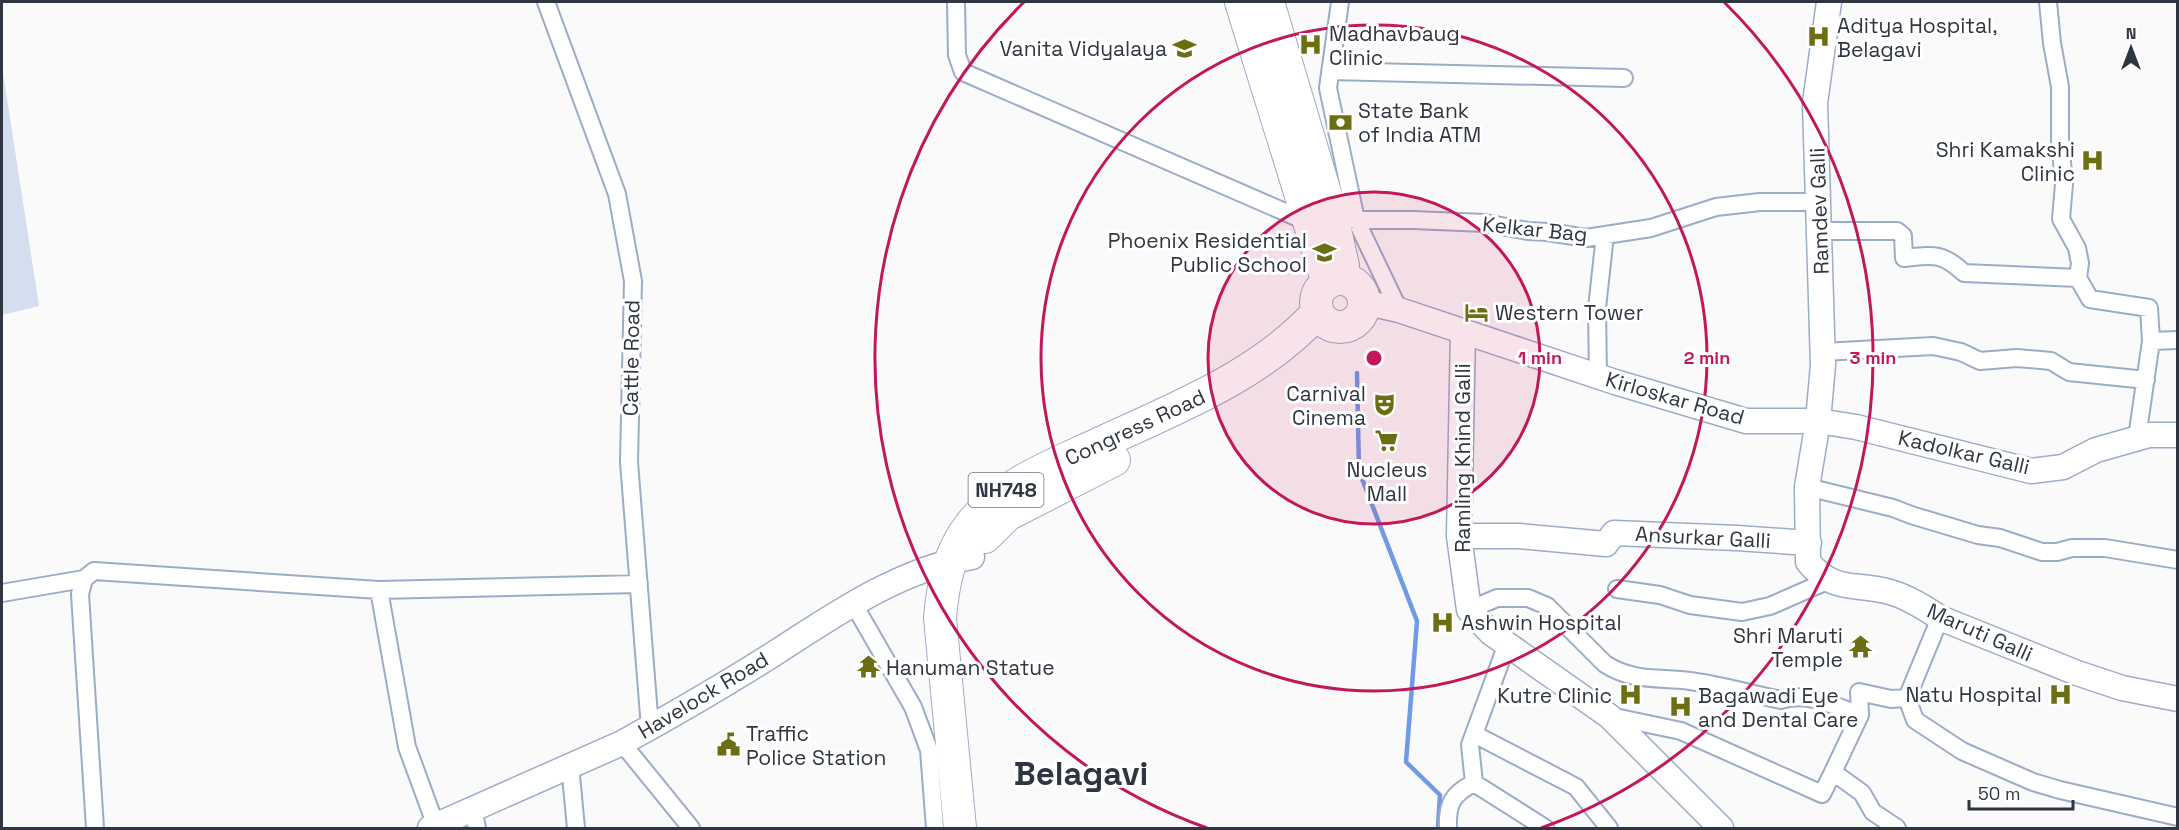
<svg xmlns="http://www.w3.org/2000/svg" width="2179" height="830" font-family="'Space Grotesk',sans-serif">
<style>
.green{fill:#d4deee}
.lines{fill:none;stroke-linecap:round;stroke-linejoin:round}
.stream{stroke:#709ae8;stroke-width:4.5}
.street-casing{stroke:#9cacc8;stroke-width:20}
.secondary-casing{stroke:#9cacc8;stroke-width:27}
.highway-casing{stroke:#9cacc8;stroke-width:34}
.street{stroke:#fff;stroke-width:16}
.secondary{stroke:#fff;stroke-width:24}
.highway{stroke:#fff;stroke-width:32}
.ring{fill:none;stroke:#c2185b;stroke-width:3}
.labels{text-anchor:middle;dominant-baseline:central;stroke-width:6;stroke-linejoin:round;paint-order:stroke}
.shield{fill:#fff;stroke:#6d727a;stroke-width:1.5}
.shield-label{font-size:20px;font-weight:bold;fill:#2f3541}
.poi-label{font-size:21px;fill:#2f3541;stroke:#fff;text-anchor:start}
.street-label{font-size:21px;fill:#2f3541;stroke:#fff}
.town-label{font-size:33px;font-weight:bold;fill:#2f3541;stroke:#fff}
.centre{fill:#c2185b;stroke:#fff;stroke-width:3}
.ring-label{font-size:18px;text-anchor:middle;font-weight:bold;fill:#c2185b;stroke:#fff;stroke-width:6;stroke-linejoin:round;paint-order:stroke}
</style>
<rect width="100%" height="100%" fill="#fafafa"/>
<path class="green" d="M2,66L39,306L2,315Z"/>
<g class="lines">
<path class="stream" d="M1357,373L1359,471L1417,621L1406,762L1440,795L1438,828"/>
<defs>
<path id="street" d="M546,2L617,194L633,281L629,462L650,728
M956,2L957,55L963,72L1310,223
M1340,2L1328,88L1356,220L1399,310
M2048,2L2052,43L2060,87V140L2064,184L2061,219L2077,248L2080,263L2078,278
M1330,71L1624,78
M1332,216L1356,220H1413L1485,223L1528,231L1548,232L1586,238L1651,228L1716,207L1760,202H1819
M1820,231H1897L1903,236L1904,258C1933,255 1942,252 1964,273L2078,278L2090,299L2149,308L2151,341
M1823,352L1933,346L1961,352L1980,361L2017,358L2051,361L2069,372L2146,380
M1598,376L1597,308L1605,235
M2137,438L2151,341L2178,340
M1807,487L1893,508L1911,515L1978,535L2000,538L2042,552H2057L2072,548H2105L2178,560
M1617,589L1660,595L1690,605L1742,612L1770,606L1827,581
M379,590L407,747L436,826
M2,593L84,579
M853,603L913,707L929,750L935,828
M1469,610L1497,598H1528L1547,606L1605,664C1633,682 1659,677 1690,681C1720,685 1751,694 1781,700C1808,691 1834,706 1860,715
M1940,618L1907,698L1915,720L1962,751L2033,782L2060,790L2178,817
M1610,716L1681,731L1822,794L1833,772
M1474,734L1576,787L1609,828
M622,743L691,828
M570,765L576,828
M1474,783L1470,745L1507,644
M473,809L477,828
M95,828L80,594L84,579L94,571L379,590L639,584
M1448,828C1447,804 1452,794 1474,783L1545,828
M1897,828L1873,812L1862,793L1833,772L1860,715L1859,692L1891,699L1907,698"/>
<path id="secondary" d="M1829,2L1815,103L1823,365L1818,421L1807,487L1808,562C1835,594 1855,582 1890,592C1908,597 1925,608 1940,618L2077,673L2122,688L2178,699
M1364,302L1399,310L1615,382L1746,421H1818L1856,427L2031,471L2063,467L2096,450L2149,435H2178
M1463,331L1459,536L1469,610L1491,633L1609,716L1721,828
M1459,536H1519L1606,544L1614,533L1737,538L1809,543
M430,828L622,743C673,715 723,686 772,655C834,615 898,570 972,557"/>
<path id="highway" d="M1241,2L1328,283
M1268,2L1332,216L1343,266
M1316 303a24 24 0 1 1 48 0a24 24 0 1 1-48 0Z
M985,537L1007,515L1114,460
M960,828L940,618C943,583 949,552 971,524C1002,485 1048,467 1092,447C1171,410 1258,378 1318,312"/>
</defs>
<use href="#street" class="street-casing"/>
<use href="#secondary" class="secondary-casing"/>
<use href="#highway" class="highway-casing"/>
<use href="#street" class="street"/>
<use href="#secondary" class="secondary"/>
<use href="#highway" class="highway"/>
</g>
<circle cx="1374" cy="358" r="166" fill="#c2185b" fill-opacity=".12"/>
<g class="ring">
<circle cx="1374" cy="358" r="166"/>
<circle cx="1374" cy="358" r="333"/>
<path d="M1207 828A499 499 0 0 1 1024 2M1724 2A499 499 0 0 1 1541 828"/>
</g>
<defs>
<symbol id="hospital-bare" viewBox="-9 -9 18 18"><path d="M-5-5h3v3.5h4V-5h3V5h-3V1.5h-4V5h-3Z" fill="#6b6e13" stroke="#fff" stroke-width="2.5" paint-order="stroke"/></symbol>
<symbol id="school-bare" viewBox="-9 -9 18 18"><path d="M0-5L7-2L0 1L-7-2ZM-4 1L0 2.5L4 1V4Q0 6-4 4Z" fill="#6b6e13" stroke="#fff" stroke-width="2.5" paint-order="stroke"/></symbol>
<symbol id="bank-bare" viewBox="-9 -9 18 18"><path d="M-6-4H6V4H-6ZM0-2.3a2.3 2.3 0 1 0 0 4.6a2.3 2.3 0 1 0 0-4.6Z" fill="#6b6e13" stroke="#fff" stroke-width="2.5" paint-order="stroke"/></symbol>
<symbol id="hotel-bare" viewBox="-9 -9 18 18"><path d="M-6-4.5h1.5V1H6V5H4.5V3h-9V5H-6ZM-4 0a1.8 1.8 0 1 1 3.6 0ZM.5 0V-2.5h3Q6-2.5 6 0Z" fill="#6b6e13" stroke="#fff" stroke-width="2.5" paint-order="stroke"/></symbol>
<symbol id="theatre-bare" viewBox="-9 -9 18 18"><path d="M-5-5.5Q0-4 5-5.5V0Q5 5 0 6Q-5 5-5 0ZM-3.3-2.5H-1v1.5H-3.3ZM1-2.5H3.3v1.5H1ZM-2.8 1Q0 5.5 2.8 1Z" fill="#6b6e13" stroke="#fff" stroke-width="2.5" paint-order="stroke"/></symbol>
<symbol id="supermarket-bare" viewBox="-9 -9 18 18"><path d="M-6-5.5h2.5l.6 2H6L4.5 2H-2.5L-4.4-4H-6ZM-1.5 3.2a1.3 1.3 0 1 0 .1 0ZM3 3.2a1.3 1.3 0 1 0 .1 0Z" fill="#6b6e13" stroke="#fff" stroke-width="2.5" paint-order="stroke"/></symbol>
<symbol id="temple-bare" viewBox="-9 -9 18 18"><path d="M0-6L5-2H3V0L6.5 2.5H4V6H1.5V3h-3V6H-4V2.5H-6.5L-3 0V-2H-5Z" fill="#6b6e13" stroke="#fff" stroke-width="2.5" paint-order="stroke"/></symbol>
<symbol id="civic-bare" viewBox="-9 -9 18 18"><path d="M-.6-6.5H3V-4.5H.6V-3L4-1V1h2V6H-6V1h2V-1L-.6-3ZM-1.2 2.5V6h2.4V2.5Z" fill="#6b6e13" stroke="#fff" stroke-width="2.5" paint-order="stroke"/></symbol>
</defs>
<g fill-rule="evenodd">
<use href="#hospital-bare" x="1802" y="20" width="33" height="33"/>
<use href="#hospital-bare" x="1294" y="28" width="33" height="33"/>
<use href="#school-bare" x="1168" y="32" width="33" height="33"/>
<use href="#bank-bare" x="1324" y="106" width="33" height="33"/>
<use href="#hospital-bare" x="2076" y="144" width="33" height="33"/>
<use href="#school-bare" x="1308" y="236" width="33" height="33"/>
<use href="#hotel-bare" x="1460" y="296" width="33" height="33"/>
<use href="#theatre-bare" x="1368" y="388" width="33" height="33"/>
<use href="#supermarket-bare" x="1370" y="424" width="33" height="33"/>
<use href="#hospital-bare" x="1426" y="606" width="33" height="33"/>
<use href="#temple-bare" x="1844" y="630" width="33" height="33"/>
<use href="#temple-bare" x="852" y="650" width="33" height="33"/>
<use href="#hospital-bare" x="2044" y="678" width="33" height="33"/>
<use href="#hospital-bare" x="1614" y="678" width="33" height="33"/>
<use href="#hospital-bare" x="1664" y="690" width="33" height="33"/>
<use href="#civic-bare" x="712" y="728" width="33" height="33"/>
</g>
<g class="labels">
<rect class="shield" x="968.5" y="473" width="75" height="34" rx="4.5"/>
<g class="shield-label">
<text x="1006" y="490">NH748</text>
</g>
<g class="poi-label">
<text x="1837" y="25">Aditya Hospital,<tspan x="1837" dy="24">Belagavi</tspan></text>
<text x="1329" y="33">Madhavbaug<tspan x="1329" dy="24">Clinic</tspan></text>
<text x="1167" y="48" text-anchor="end">Vanita Vidyalaya</text>
<text x="1358" y="110">State Bank<tspan x="1358" dy="24">of India ATM</tspan></text>
<text x="2075" y="149" text-anchor="end">Shri Kamakshi<tspan x="2075" dy="24">Clinic</tspan></text>
<text x="1307" y="240" text-anchor="end">Phoenix Residential<tspan x="1307" dy="24">Public School</tspan></text>
<text x="1495" y="312">Western Tower</text>
<text x="1366" y="393" text-anchor="end">Carnival<tspan x="1366" dy="24">Cinema</tspan></text>
<text x="1387" y="469" text-anchor="middle">Nucleus<tspan x="1387" dy="24">Mall</tspan></text>
<text x="1461" y="622">Ashwin Hospital</text>
<text x="1843" y="635" text-anchor="end">Shri Maruti<tspan x="1843" dy="24">Temple</tspan></text>
<text x="886" y="667">Hanuman Statue</text>
<text x="2042" y="694" text-anchor="end">Natu Hospital</text>
<text x="1612" y="695" text-anchor="end">Kutre Clinic</text>
<text x="1698" y="695">Bagawadi Eye<tspan x="1698" dy="24">and Dental Care</tspan></text>
<text x="746" y="733">Traffic<tspan x="746" dy="24">Police Station</tspan></text>
</g>
<g class="street-label">
<text transform="translate(1819 211) rotate(-92)">Ramdev Galli</text>
<text transform="translate(1535 229) rotate(6)">Kelkar Bag</text>
<text transform="translate(631 358) rotate(-89)">Cattle Road</text>
<text transform="translate(1675 398) rotate(16)">Kirloskar Road</text>
<text transform="translate(1135 427) rotate(-25)">Congress Road</text>
<text transform="translate(1964 452) rotate(13)">Kadolkar Galli</text>
<text transform="translate(1462 458) rotate(-90)">Ramling Khind Galli</text>
<text transform="translate(1703 537) rotate(3)">Ansurkar Galli</text>
<text transform="translate(1980 632) rotate(24)">Maruti Galli</text>
<text transform="translate(703 695) rotate(-31)">Havelock Road</text>
</g>
<g class="town-label">
<text x="1081" y="774">Belagavi</text>
</g>
</g>
<circle cx="1374" cy="358" r="9" class="centre"/>
<g class="ring-label">
<text x="1540" y="364">1 min</text>
<text x="1707" y="364">2 min</text>
<text x="1873" y="364">3 min</text>
</g>
<rect width="2179" height="830" fill="none" stroke="#2f3541" stroke-width="6"/>
<g transform="translate(2131 48)" stroke="#ffffff" stroke-width="4.5" paint-order="stroke">
<path d="M0-4.5L10 22L0 15L-10 22Z" fill="#2f3541"/>
<text y="-9" font-size="16" font-weight="bold" text-anchor="middle" fill="#2f3541">N</text>
</g>
<path d="M1969 800v9h104v-9" fill="none" stroke="#2f3541" stroke-width="3"/>
<text x="1978" y="800" font-size="18" fill="#2f3541" stroke="#ffffff" stroke-width="4.5" paint-order="stroke">50 m</text>
</svg>
